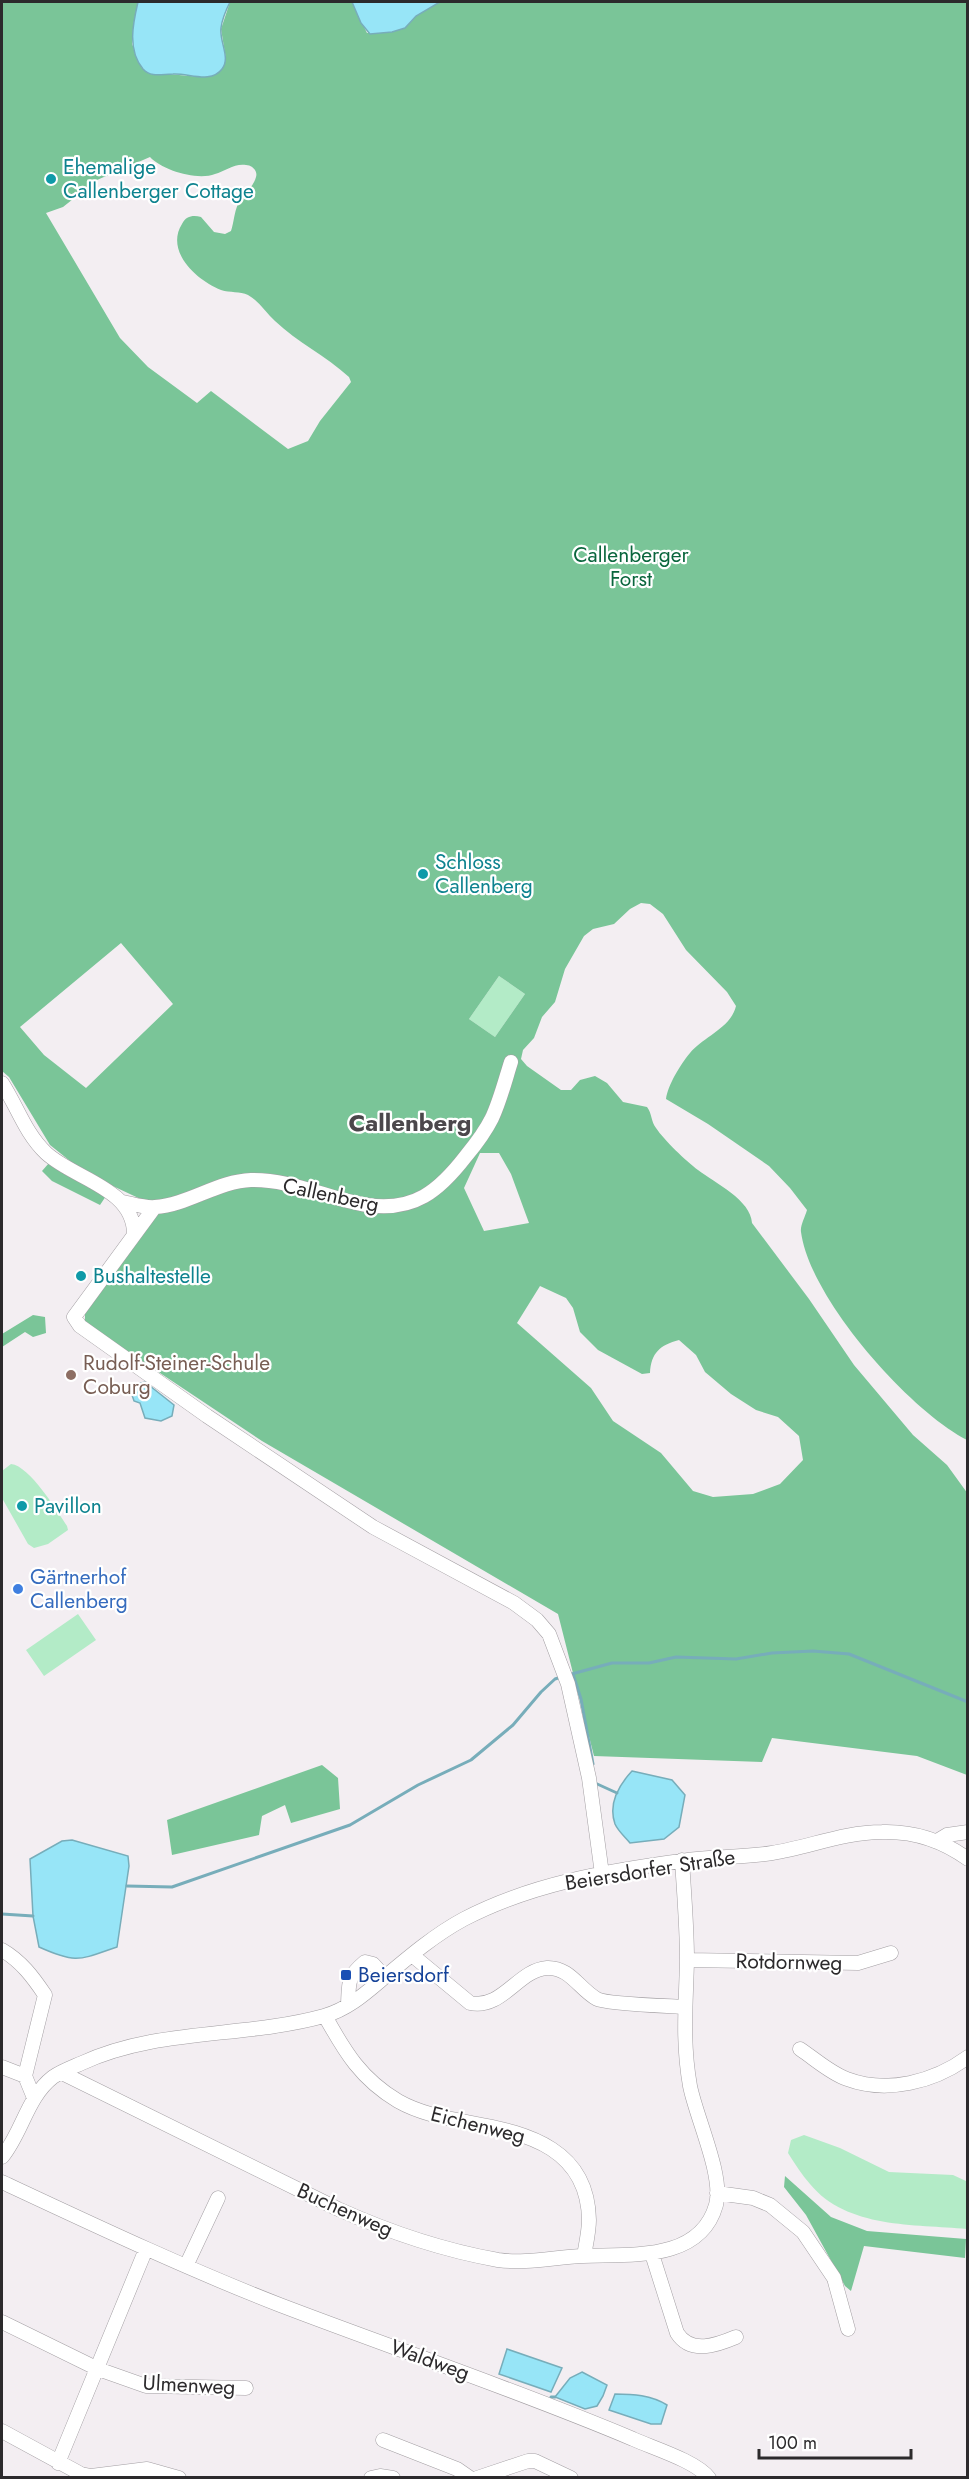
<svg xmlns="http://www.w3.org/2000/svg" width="969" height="2479" font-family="Jost,sans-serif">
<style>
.green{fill:#b3ebc7}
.forest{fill:#7ac598;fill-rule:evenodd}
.water{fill:#97e5f7;stroke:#77adba;stroke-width:1.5}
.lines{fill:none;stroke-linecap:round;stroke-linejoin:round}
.stream{stroke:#77adba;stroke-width:3}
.minor-casing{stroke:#a39fa3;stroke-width:15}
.minor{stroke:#fff;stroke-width:14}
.culture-dot{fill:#0f9aa8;stroke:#fff;stroke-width:2}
.education-dot{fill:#8d6e63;stroke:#fff;stroke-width:2}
.shop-dot{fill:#3f7fe0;stroke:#fff;stroke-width:2}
.transit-dot{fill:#1a4fb4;stroke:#fff;stroke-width:2}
.labels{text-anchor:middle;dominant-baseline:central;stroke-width:4.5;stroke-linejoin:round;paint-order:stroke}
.culture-label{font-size:21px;fill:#0d838f;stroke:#fff;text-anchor:start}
.park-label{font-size:21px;fill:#0a663d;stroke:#fff}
.street-label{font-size:21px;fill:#2c2a2c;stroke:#fff}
.education-label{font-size:21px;fill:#785e54;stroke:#fff;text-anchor:start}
.shop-label{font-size:21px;fill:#366cbe;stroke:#fff;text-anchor:start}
.transit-label{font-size:21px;fill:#164399;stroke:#fff;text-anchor:start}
.quarter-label{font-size:24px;font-weight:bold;fill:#4b474b;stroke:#fff}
</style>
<rect width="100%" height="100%" fill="#f3eef2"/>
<path class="green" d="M499,976L525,994L495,1037L469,1019Z
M11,1464C30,1466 57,1511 67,1526L68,1530L48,1544L34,1548L28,1544L2,1498V1471Z
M78,1614L96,1640L44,1676L26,1650Z
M804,2135L840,2148L889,2172L953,2175L966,2181L967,2229C915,2224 847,2229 810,2184C802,2175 795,2164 788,2153L791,2140Z"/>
<path class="forest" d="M2,2H138L132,44L142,68C163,74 184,76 206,77L226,59L221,29L230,2H352L367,33L405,28L416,16L440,2H967V1440C909,1410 810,1299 801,1232C800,1226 805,1217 807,1210L790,1188L769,1166L708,1124L666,1099C668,1085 680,1065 690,1053C703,1037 731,1028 736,1006L727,992L686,950L663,914L650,904L641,903L630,909L614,924L593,929L584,936L565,969L555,1002L542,1017L534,1038L523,1050L521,1059L527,1066L561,1090H571L580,1080L595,1076L607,1083L623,1102L647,1107C652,1113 651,1122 656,1128C664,1140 686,1161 698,1170C715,1183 751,1200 752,1223L809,1299L854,1365L913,1435L947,1465L968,1494L967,1775L917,1756L772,1738L762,1762L594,1756L558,1614L262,1441L85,1323V1309L139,1230L147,1202L85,1173L50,1145L9,1077L2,1071ZM150,157C162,170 197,181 215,174C225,171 235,163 246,165C252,165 258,171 256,177C253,188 243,195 238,204C234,213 234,222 231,231L225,234L214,232L201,217C193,215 186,216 182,224C165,251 196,280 221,290C230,293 240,291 248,295C259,301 266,313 275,321C297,342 326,356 349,377L351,382L320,421L308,441L288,449L211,391L197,403L148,367L120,338L46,213L63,207L97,180ZM121,943L173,1004L86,1088L44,1055L20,1027ZM499,976L525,994L495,1037L469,1019ZM480,1153H499L511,1174L529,1223L484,1231L464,1188ZM540,1286L566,1298L573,1308L580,1332L598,1350L642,1374L650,1373C651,1353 660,1345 679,1340L696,1355L705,1372L731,1394L756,1410L778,1417L799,1436L803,1460L780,1484L753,1494L713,1497L693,1491L661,1453L613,1421L591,1388L517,1323Z
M49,1163L106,1196L100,1205L52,1181L42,1171Z
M33,1315L45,1317L46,1333L33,1337L25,1332L2,1347V1334Z
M322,1765L338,1778L340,1809L291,1823L285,1805L262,1816L259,1835L172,1855L167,1820Z
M785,2176L831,2217L867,2231L966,2239L965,2258L864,2246L851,2291L845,2286L806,2215L784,2187Z"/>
<path class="water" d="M138,2H230C226,10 222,19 221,28C219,41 231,58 222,69C211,84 189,73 173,74C162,74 151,78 143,69C127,50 133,23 138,2Z
M352,2H440L416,16L405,28L392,32L370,34L361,23Z
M145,1382L174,1405L172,1416L161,1421L145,1418L140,1403L134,1401L129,1386Z
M632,1771L672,1780L685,1795L679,1827L664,1839L630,1843C626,1838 618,1831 615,1824C608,1804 619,1785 632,1771Z
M72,1840L128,1856L129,1866L117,1947C79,1960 77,1964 39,1947L33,1916L30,1859L62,1841Z
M507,2349L562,2368L551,2392L499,2374Z
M582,2372L607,2385L603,2396L597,2406L585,2409L555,2397L570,2378Z
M615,2394C633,2394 651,2395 667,2405L661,2424H651L609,2410Z"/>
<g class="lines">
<path class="stream" d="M573,1674L581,1699L593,1764
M568,1675L612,1663H649L676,1657L736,1659L772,1653L813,1651L849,1654L968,1702
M595,1783L617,1793
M127,1886L172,1887L350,1825L418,1785L471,1760L513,1725L541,1692L555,1679L561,1677
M2,1914L33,1916
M551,2397H555"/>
<defs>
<path id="minor" d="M2,1083C17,1106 25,1133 46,1153C74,1179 133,1188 134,1233
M123,1202C133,1204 145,1208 155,1207C188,1205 218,1181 251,1180C291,1179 328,1199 367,1205C414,1212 439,1191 466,1156C476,1144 485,1132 492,1118C500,1101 505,1081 511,1062
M154,1208L74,1317L80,1326L207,1416L373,1527L514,1603L537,1620L549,1634L568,1684L589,1778L602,1874
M937,1841L947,1835L968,1832
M2,1950C21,1961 33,1977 45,1995L25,2076L34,2098
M412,1955L470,2003C502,2010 518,1970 547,1968C570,1967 579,1989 597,1999C606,2004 668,2006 684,2007
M687,1960L858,1963L891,1953
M348,2005C349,1982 347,1977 365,1962L373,1964L385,1977
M325,2016C345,2052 361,2079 398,2101C421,2114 446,2118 472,2123C529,2133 588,2150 589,2220C589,2231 586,2244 584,2256
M800,2049C815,2059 830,2073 847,2079C887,2094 934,2082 968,2057
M2,2067L25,2076
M62,2073L338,2209C389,2232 442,2250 498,2260C525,2264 556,2257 583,2256C630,2254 700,2262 716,2205C724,2176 696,2117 690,2086C682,2040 686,2005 687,1960C687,1927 684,1893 682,1860
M2,2157C22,2133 27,2097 53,2077C62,2071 73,2067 82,2063C158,2028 244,2038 324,2016C349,2009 367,1992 386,1976C411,1955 436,1934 464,1919C531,1884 607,1871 681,1861C711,1856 742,1858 772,1853C809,1847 845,1832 882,1832C913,1831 943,1841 968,1859
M2,2182C94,2225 185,2268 280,2305C398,2350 517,2390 633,2439C653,2448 696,2461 709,2478
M717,2193L753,2198L770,2205L803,2232L834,2278L848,2329
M652,2254L677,2333C691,2355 717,2345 736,2337
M186,2266L218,2198
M2,2322L98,2369L146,2386L246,2388
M2,2431L81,2474L91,2476L147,2469L179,2478
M383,2440L457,2469L470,2478
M58,2463L146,2249
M371,2478L380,2476L393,2478
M477,2478L528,2461H535L571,2478"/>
</defs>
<use href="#minor" class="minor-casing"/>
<use href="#minor" class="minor"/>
</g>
<g class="culture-dot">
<circle cx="51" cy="179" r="6"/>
<circle cx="423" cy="874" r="6"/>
<circle cx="81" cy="1276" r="6"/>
<circle cx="22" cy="1506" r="6"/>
</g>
<circle class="education-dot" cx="71" cy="1375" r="6"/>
<circle class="shop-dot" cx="18" cy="1589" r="6"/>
<rect class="transit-dot" x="340" y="1969" width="12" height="12" rx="3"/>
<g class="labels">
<g class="culture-label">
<text x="63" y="167">Ehemalige<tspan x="63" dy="24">Callenberger Cottage</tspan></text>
<text x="435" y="862">Schloss<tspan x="435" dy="24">Callenberg</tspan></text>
<text x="93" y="1276">Bushaltestelle</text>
<text x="34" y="1506">Pavillon</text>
</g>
<g class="park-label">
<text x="631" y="555">Callenberger<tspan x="631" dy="24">Forst</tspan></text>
</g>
<g class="street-label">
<text transform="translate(331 1195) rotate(12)">Callenberg</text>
<text transform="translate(650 1870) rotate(-9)">Beiersdorfer Straße</text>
<text transform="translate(789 1962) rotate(1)">Rotdornweg</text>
<text transform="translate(478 2125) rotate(14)">Eichenweg</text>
<text transform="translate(345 2210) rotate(24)">Buchenweg</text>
<text transform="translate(430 2360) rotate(20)">Waldweg</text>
<text transform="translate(189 2385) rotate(3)">Ulmenweg</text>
</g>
<g class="education-label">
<text x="83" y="1363">Rudolf-Steiner-Schule<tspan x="83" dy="24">Coburg</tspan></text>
</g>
<g class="shop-label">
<text x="30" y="1577">Gärtnerhof<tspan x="30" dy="24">Callenberg</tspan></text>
</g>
<g class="transit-label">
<text x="358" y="1975">Beiersdorf</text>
</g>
<g class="quarter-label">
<text x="410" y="1122">Callenberg</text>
</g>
</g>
<rect width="969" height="2479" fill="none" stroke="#2c2a2c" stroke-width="6"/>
<path d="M759 2449v9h152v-9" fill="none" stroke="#2c2a2c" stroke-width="3"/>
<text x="768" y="2449" font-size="18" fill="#2c2a2c" stroke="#ffffff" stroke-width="4.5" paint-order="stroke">100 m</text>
</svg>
